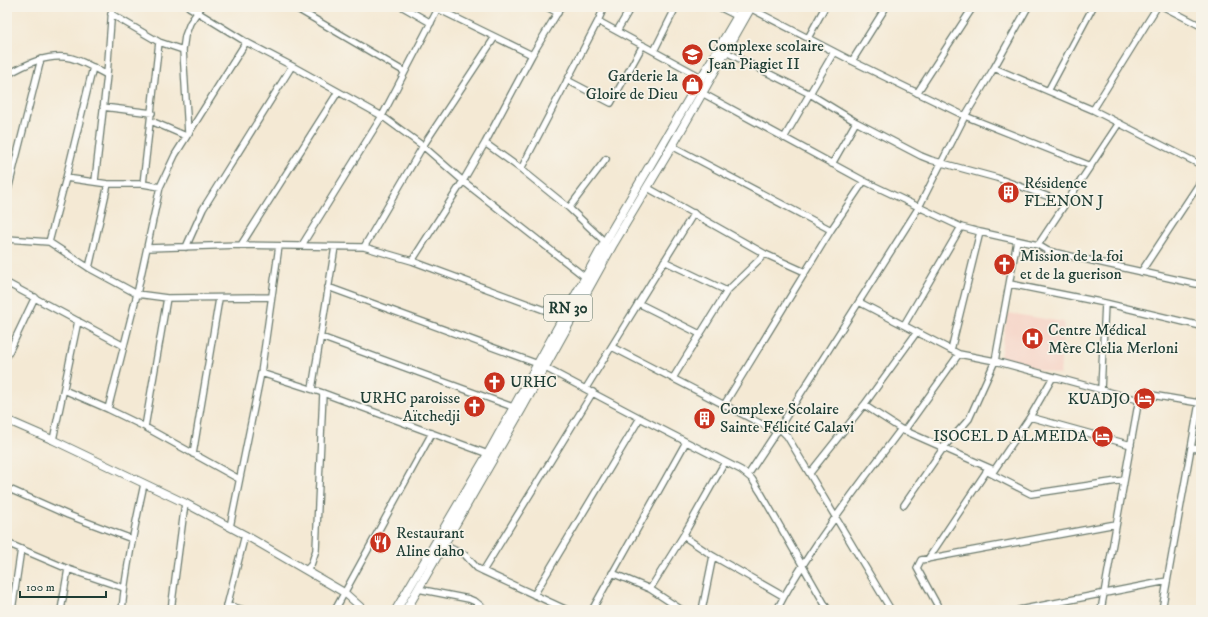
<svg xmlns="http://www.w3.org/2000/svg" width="1208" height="617" font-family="'IM FELL DW Pica',serif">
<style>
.built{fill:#f6d2c5}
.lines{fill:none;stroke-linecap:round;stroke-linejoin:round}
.street-casing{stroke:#6a796c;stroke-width:8}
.secondary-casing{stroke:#6a796c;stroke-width:9}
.primary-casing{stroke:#6a796c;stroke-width:10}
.street{stroke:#fff;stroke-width:5.5}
.secondary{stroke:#fff;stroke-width:7}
.primary{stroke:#fff;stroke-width:8}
.labels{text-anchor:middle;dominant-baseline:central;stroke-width:3.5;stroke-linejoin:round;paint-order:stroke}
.shield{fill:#f7f3e8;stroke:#60746a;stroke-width:1}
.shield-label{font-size:15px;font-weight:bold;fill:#1f3d34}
.poi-label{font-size:16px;fill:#1f3d34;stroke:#f7f3e8;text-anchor:start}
</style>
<rect width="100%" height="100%" fill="#f7f3e8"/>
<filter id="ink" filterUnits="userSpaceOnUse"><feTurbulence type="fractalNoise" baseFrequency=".025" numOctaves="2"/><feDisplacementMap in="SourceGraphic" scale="8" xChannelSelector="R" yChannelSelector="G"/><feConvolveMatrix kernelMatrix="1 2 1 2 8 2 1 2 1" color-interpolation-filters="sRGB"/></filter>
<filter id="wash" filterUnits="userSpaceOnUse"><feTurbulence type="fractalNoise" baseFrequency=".012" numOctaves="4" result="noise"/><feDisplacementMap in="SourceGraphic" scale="16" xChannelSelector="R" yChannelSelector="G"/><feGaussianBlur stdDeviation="0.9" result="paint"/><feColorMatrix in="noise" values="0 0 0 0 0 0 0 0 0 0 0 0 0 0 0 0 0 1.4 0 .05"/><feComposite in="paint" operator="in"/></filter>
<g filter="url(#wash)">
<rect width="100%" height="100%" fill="#f4e9d4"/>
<path class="built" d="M1008,313L1064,322L1060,375L1003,360L1000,356Z"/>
</g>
<g filter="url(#ink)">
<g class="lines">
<defs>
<path id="street" d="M189,7L246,42L292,66L382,116L423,146L463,181L585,277
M294,7L405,72
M403,7L431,23
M547,7L558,13
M719,7L737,16
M1164,7L1201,26
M750,8L852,61L965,116L1091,166
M438,9L532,55
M111,14L159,42L183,50
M598,21L701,77
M617,31L631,7
M808,38L825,7
M654,51L676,7
M726,52L810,94L856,122L921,156L931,160L997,178L1066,203
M852,61L886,7
M994,68L1093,110L1201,165
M7,75C26,64 48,53 71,58C83,61 96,69 107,75
M567,80L611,103L643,45
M1048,91L1093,7
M702,93L864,181L961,227L980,232L1038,245L1048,251L1201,285
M917,93L973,7
M103,107L152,113
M1093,110L1157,7
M151,121L186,136
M188,133L183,50L185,36L190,23L201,7
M784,138L834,52
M485,143L521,169L569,208L605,242
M672,146L831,230
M832,164L856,122
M521,169L598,21L602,12V7
M66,178L108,184H143L160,187
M95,181L107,75L112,7
M143,184L159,42
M648,188L765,254L805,272
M7,194L41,59
M569,208L606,159
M7,239L49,242L89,268L137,294L167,298L271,297
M49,242L66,178L93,67
M241,245L338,92
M302,245L382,116L439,7
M1038,245L1119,123
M186,247L203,209L292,66
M364,247L423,146L495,37
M147,248L241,245L364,247L412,261L563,317
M412,261L463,181L485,143L532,55L561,7
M664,261L727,291
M89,268L108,184
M1141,272L1201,181
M7,283L124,346
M1010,284L1105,303L1201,326
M328,287L538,364L640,418L741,470L752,479L761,493L828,610
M859,302L959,354L995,361L1139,400
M638,303L700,334
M904,325L961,227
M321,337L513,407
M612,347L777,432
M951,350L980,232
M7,356L35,297
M261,373L323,393L488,454
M673,378L727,291L765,254
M586,388L694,213
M312,389L335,247
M64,390L108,409L145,427L239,479
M1101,390L1105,303
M724,405L831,230L864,181
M864,405L901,429L994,470
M108,409L137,294L160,187L175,155L246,42
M1030,417L1131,445
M145,427L167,298
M779,428L787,436L891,610
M904,431L959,354
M53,440L78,321
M1191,448L1201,449
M193,454L219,299
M986,471L1031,494L1124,480
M993,472L1030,417L1053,377
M810,473L864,405L917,332
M748,475L779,428L919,207L965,116L994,68L1028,7
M7,488L68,515L132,539
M904,505L944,447L969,419L995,361L1017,241
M230,527L261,373L279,246
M683,536L713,556L783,596
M7,543L68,569L124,588
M444,545L465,555L477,568L483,571L567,610
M928,559L988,469
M307,569L311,565L316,550L323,393
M483,571L593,392
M612,573L650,589L682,610
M418,589L469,599L476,602L486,610
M650,589L683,536L725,462
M534,595L640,418
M227,605L244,610
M12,610L21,549
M61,610L68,569
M122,610C126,567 135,526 144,484
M171,610L185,503
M226,610L245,535
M335,610L432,433
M592,610L686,442
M702,610L713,556
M777,610C788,587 802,566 816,545C843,505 872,468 901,429
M940,610L917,568L921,560L1116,524
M1019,610L1167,581
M1101,610L1140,393L1199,403
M1162,610L1201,392"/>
<path id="secondary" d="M7,420L53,440L185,503L245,535L345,593L364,610"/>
<path id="primary" d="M396,610L488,454L605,242L743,7
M406,610L521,410L612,246L672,146L751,7"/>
</defs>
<use href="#street" class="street-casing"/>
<use href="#secondary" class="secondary-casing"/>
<use href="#primary" class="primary-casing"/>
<use href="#street" class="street"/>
<use href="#secondary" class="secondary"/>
<use href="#primary" class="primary"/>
</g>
</g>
<defs>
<symbol id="school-disc" viewBox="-11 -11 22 22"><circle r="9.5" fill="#c8321e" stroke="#f7f3e8"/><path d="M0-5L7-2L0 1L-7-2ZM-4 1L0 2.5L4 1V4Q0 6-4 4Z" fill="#fff"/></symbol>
<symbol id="shop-disc" viewBox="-11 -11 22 22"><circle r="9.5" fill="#c8321e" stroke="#f7f3e8"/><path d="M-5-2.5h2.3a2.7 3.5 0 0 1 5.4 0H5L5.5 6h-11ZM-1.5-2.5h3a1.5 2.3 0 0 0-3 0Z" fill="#fff"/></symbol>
<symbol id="building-disc" viewBox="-11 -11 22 22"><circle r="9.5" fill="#c8321e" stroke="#f7f3e8"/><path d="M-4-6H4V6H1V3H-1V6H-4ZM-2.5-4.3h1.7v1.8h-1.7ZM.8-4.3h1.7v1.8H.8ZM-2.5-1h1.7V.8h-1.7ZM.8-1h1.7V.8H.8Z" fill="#fff"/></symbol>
<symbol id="church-disc" viewBox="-11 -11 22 22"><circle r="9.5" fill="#c8321e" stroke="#f7f3e8"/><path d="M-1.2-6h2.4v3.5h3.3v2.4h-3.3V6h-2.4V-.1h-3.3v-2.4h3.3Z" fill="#fff"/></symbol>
<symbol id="hospital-disc" viewBox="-11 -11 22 22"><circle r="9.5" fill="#c8321e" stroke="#f7f3e8"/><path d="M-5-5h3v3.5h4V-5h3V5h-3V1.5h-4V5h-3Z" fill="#fff"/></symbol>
<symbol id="hotel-disc" viewBox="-11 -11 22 22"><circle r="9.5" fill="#c8321e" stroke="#f7f3e8"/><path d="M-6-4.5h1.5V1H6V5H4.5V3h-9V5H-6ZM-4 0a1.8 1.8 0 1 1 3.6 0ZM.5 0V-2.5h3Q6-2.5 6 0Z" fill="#fff"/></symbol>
<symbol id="restaurant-disc" viewBox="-11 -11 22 22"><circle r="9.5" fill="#c8321e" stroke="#f7f3e8"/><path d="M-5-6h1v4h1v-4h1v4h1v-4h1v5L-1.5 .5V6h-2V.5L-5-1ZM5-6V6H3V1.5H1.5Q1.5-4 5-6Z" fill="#fff"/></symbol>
</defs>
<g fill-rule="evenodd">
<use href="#school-disc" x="680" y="42" width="25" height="25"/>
<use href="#shop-disc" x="680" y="72" width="25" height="25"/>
<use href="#building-disc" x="996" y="180" width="25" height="25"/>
<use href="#church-disc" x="992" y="252" width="25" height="25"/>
<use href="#hospital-disc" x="1020" y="326" width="25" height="25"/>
<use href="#church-disc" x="482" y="370" width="25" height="25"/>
<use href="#hotel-disc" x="1132" y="386" width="25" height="25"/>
<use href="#church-disc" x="462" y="394" width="25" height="25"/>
<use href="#building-disc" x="692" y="406" width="25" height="25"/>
<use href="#hotel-disc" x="1090" y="424" width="25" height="25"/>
<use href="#restaurant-disc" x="368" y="530" width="25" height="25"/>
</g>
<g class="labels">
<rect class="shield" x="544" y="295" width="48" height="26" rx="3"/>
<g class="shield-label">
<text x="568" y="308">RN 30</text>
</g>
<g class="poi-label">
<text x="708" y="46">Complexe scolaire<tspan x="708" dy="18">Jean Piagiet II</tspan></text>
<text x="678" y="76" text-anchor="end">Garderie la<tspan x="678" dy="18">Gloire de Dieu</tspan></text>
<text x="1024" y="183">Résidence<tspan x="1024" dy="18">FLENON J</tspan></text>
<text x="1020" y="256">Mission de la foi<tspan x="1020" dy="18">et de la guerison</tspan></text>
<text x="1048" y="330">Centre Médical<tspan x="1048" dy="18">Mère Clelia Merloni</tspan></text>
<text x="510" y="382">URHC</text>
<text x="460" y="398" text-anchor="end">URHC paroisse<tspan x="460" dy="18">Aïtchedji</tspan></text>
<text x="1130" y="399" text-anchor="end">KUADJO</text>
<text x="720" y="409">Complexe Scolaire<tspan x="720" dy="18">Sainte Félicité Calavi</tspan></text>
<text x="1088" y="436" text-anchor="end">ISOCEL D ALMEIDA</text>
<text x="396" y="533">Restaurant<tspan x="396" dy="18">Aline daho</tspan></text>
</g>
</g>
<rect width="1208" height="617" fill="none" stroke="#f7f3e8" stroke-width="24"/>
<path d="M20 591v6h86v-6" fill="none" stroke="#1f3d34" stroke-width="2"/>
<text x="26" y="591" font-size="12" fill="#1f3d34" stroke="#f7f3e8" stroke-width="3" paint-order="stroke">100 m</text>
</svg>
